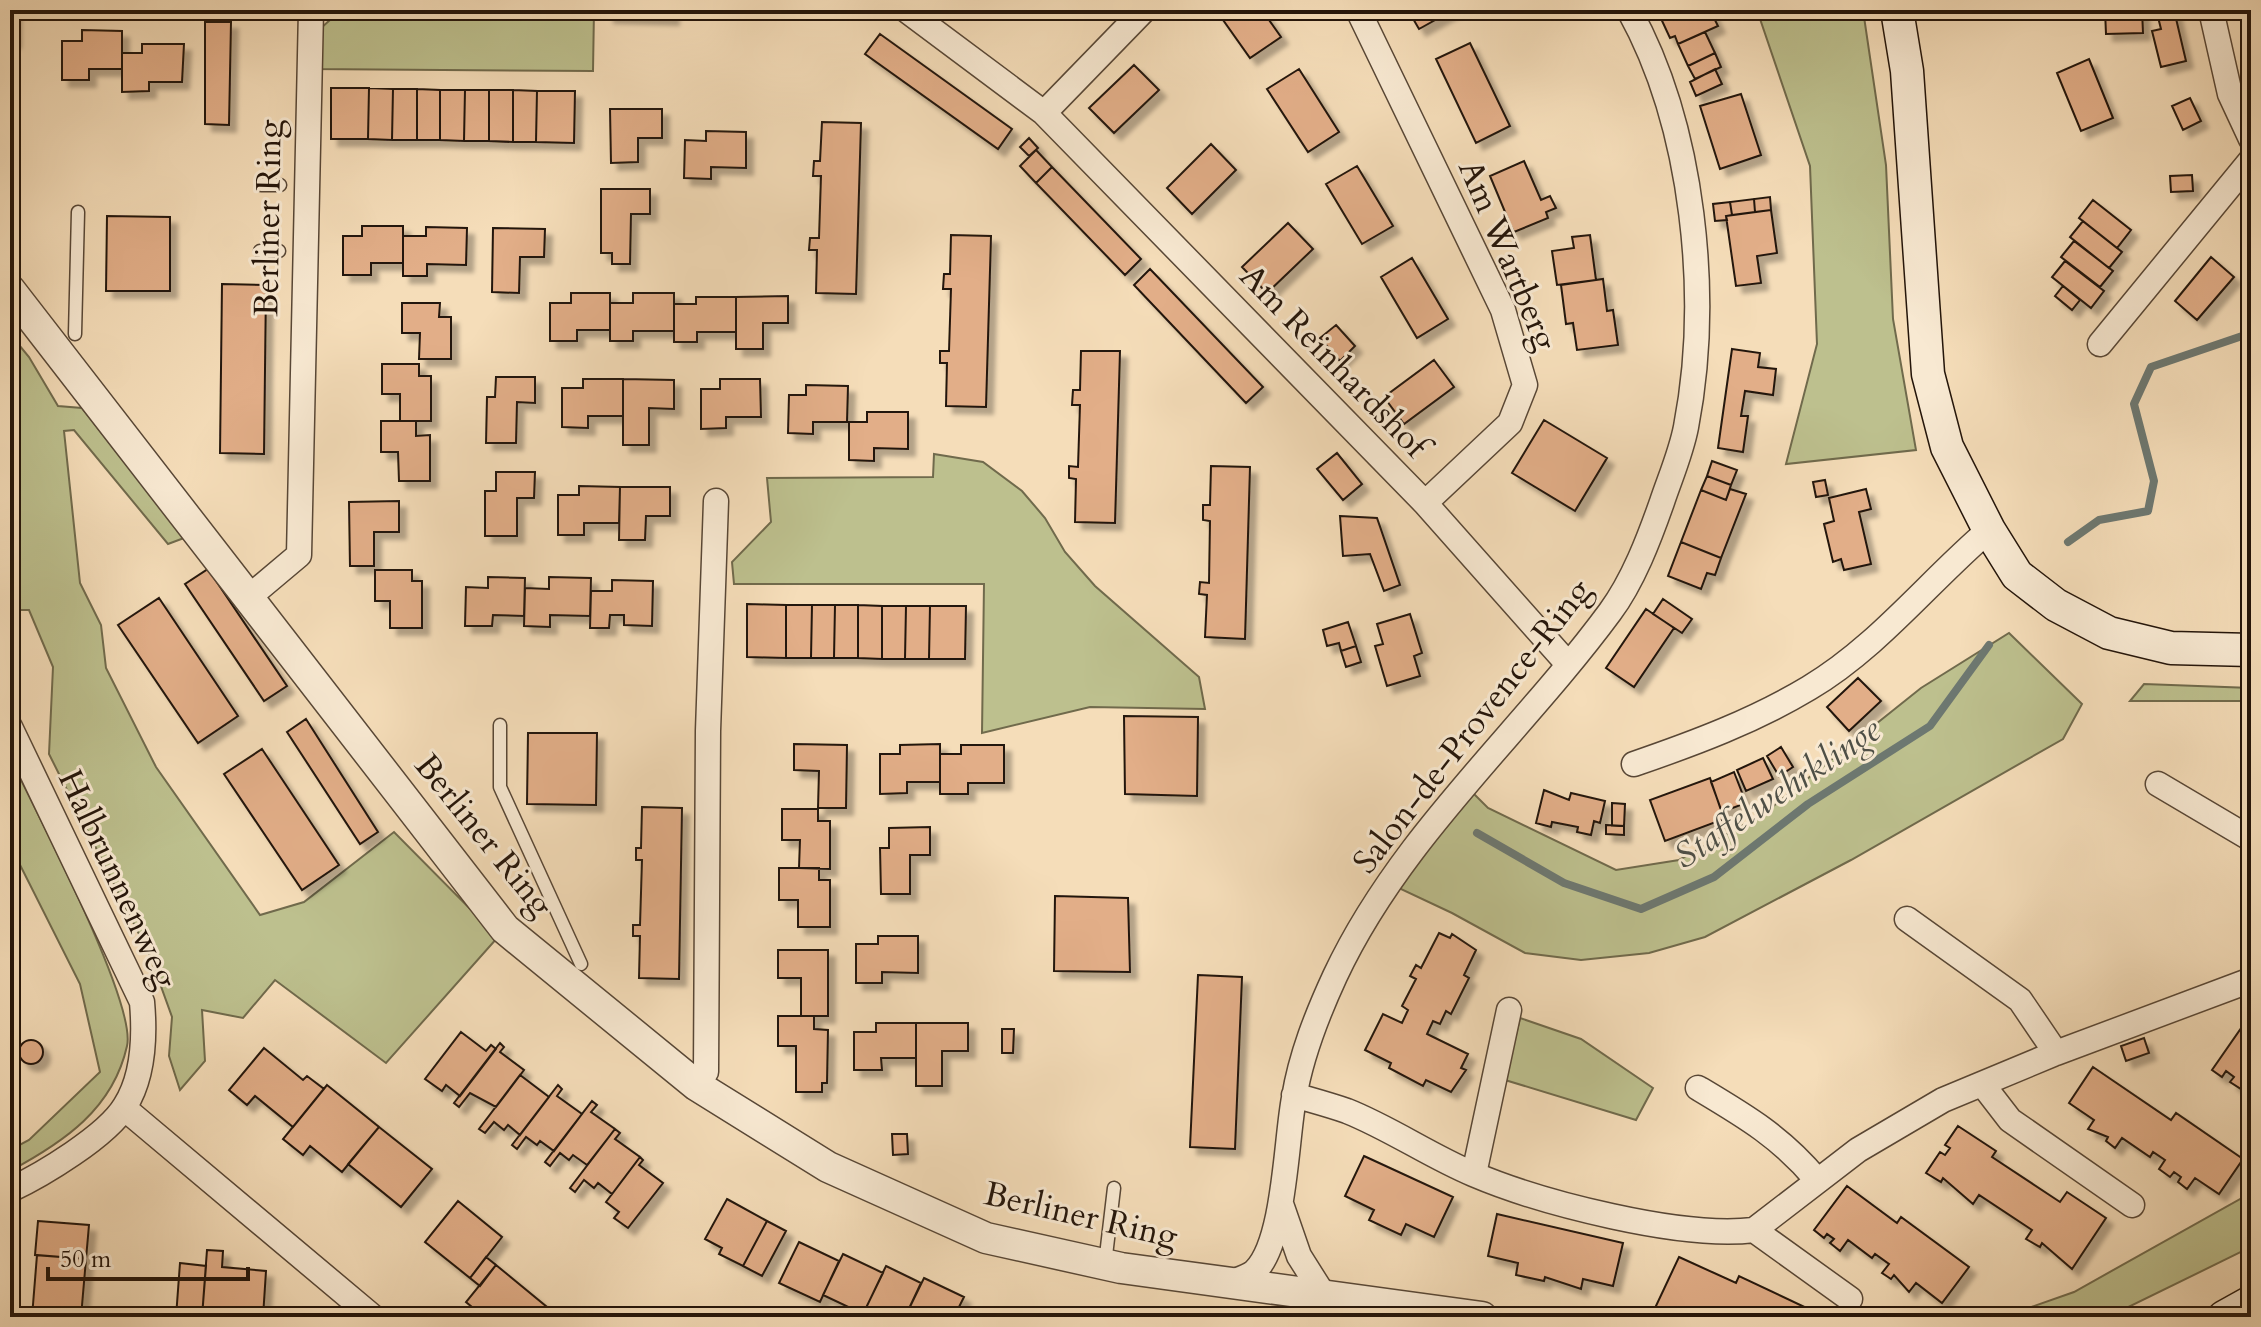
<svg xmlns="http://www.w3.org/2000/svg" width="2261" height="1327" font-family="Cardo,serif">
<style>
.green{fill:#bdc08e;stroke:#706a4c;stroke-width:2}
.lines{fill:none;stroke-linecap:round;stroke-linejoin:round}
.stream{stroke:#6d7871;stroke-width:8}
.building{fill:#e2ae88;stroke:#24150a;stroke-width:2;filter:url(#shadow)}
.service-casing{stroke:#584736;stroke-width:15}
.minor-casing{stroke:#584736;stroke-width:27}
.tertiary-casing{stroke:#584736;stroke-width:33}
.secondary-casing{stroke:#24150a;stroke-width:35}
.service{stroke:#f8e9d2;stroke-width:12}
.minor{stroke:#f8e9d2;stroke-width:24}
.tertiary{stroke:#f8e9d2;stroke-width:30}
.secondary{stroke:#f8e9d2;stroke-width:32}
.labels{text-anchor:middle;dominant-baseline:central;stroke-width:6;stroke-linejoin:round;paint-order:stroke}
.street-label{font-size:34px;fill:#24150a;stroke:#f8e9d2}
.water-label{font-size:36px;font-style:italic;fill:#4e4f46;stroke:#f8e9d2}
</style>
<defs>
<filter id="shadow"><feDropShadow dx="7" dy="7" stdDeviation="2" flood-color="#0004"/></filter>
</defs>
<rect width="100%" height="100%" fill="#f5ddb9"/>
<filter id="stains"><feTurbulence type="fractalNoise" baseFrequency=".0025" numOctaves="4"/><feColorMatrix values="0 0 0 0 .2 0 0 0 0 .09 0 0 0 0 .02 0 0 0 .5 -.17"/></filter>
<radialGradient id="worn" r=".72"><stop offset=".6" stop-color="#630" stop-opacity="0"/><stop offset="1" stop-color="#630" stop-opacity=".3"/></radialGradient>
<path class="green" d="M341,10H594L593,71L309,69L310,38Z
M1757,10H1863L1886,165L1893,319L1916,450L1786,464L1817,344L1810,166Z
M10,334L29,357L58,406L82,408L184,538L168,544L74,430L64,431L80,583L101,625L106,668L156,767L260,915L304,902L394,832L498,937L386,1063L275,980L243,1018L202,1010L205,1061L180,1090L169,1056L172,1017L150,956L49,754L53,667L29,610H10Z
M934,454L983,462L1022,491L1045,518L1065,552L1095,586L1199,677L1205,709L1090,707L982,733L984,584H734L732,562L771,522L767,478L933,477Z
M2009,633L2082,704L2063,739L1851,860L1705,937L1649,953L1581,960L1525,953L1452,913L1388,883L1466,786L1488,808L1616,870L1679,860L1762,815L1921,688Z
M2144,684L2251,688V701H2130Z
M10,758C34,807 137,1003 127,1046C113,1109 64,1142 10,1171V1150L29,1140L100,1072L80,984L10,845Z
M1520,1018L1581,1039L1653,1088L1636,1120L1505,1080Z
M2251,1193V1247L2108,1317H2003L2074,1292Z"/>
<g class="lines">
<path class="stream" d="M2068,542L2099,520L2148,511L2154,481L2134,404L2151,367L2251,333
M1477,833L1564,883L1641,909L1714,877L1808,804L1930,726L1989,645"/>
</g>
<path class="building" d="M10,10H14V41H10Z
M607,10H672V18L607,16Z
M1216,10H1262L1281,37L1250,58Z
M1408,10H1453L1419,29Z
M1657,10H1710L1718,26L1678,44L1675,36L1670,38Z
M2105,10H2142L2143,33L2106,34Z
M2174,10L2186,61L2161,67L2152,31L2161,29L2157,13Z
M205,22H231L229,125L205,124Z
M82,30L122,31V69H89V80H62V41H82Z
M1705,32L1715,53L1688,66L1678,44Z
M880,34L1012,129L998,149L865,54Z
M1470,43L1510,126L1476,143L1436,59Z
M142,44H184L182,82H149V91L122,92V53H142Z
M1715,53L1721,67L1695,79L1688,66Z
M2089,59L2113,118L2081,131L2057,73Z
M1134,65L1159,90L1114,133L1089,108Z
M1299,69L1339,132L1308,152L1267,89Z
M1715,69L1722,84L1696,96L1690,82Z
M331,88H369L368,139H331Z
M369,88L393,89L392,140L368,139Z
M393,89H417V140H392Z
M417,89L440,90V140H417Z
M440,90H465L464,141L440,140Z
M465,90H489V141H464Z
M489,90H513V142L489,141Z
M513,90L537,91L536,142H513Z
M537,91H575L574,143L536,142Z
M1741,94L1761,155L1720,169L1700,106Z
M2190,98L2201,121L2183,130L2172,106Z
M610,109H662V138H638V162L611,163Z
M822,122L861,123L856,294L816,293L817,250H809L810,238H819L821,176H813L814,161H820Z
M706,131L746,132V168L711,167V179L684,178L685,140L706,141Z
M1029,138L1038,148L1029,156L1020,147Z
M1211,144L1236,170L1192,214L1167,188Z
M1036,150L1052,167L1036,183L1020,166Z
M1524,161L1541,200L1550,196L1556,208L1546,212L1548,218L1514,232L1511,226L1507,228L1503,221L1508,219L1490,176Z
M1357,166L1393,226L1362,244L1326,184Z
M1052,167L1141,259L1125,275L1036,183Z
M2192,175L2193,191L2171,192L2170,176Z
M601,189H650V214H631L630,264H612V253H601Z
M1770,197L1771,210L1755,212L1754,199Z
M1754,199L1755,212L1732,215L1730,202Z
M2093,200L2131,230L2117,248L2079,218Z
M1730,202L1732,215L1726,216L1727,220L1715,221L1713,204Z
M1771,210L1777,253L1757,256L1761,283L1736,286L1726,216Z
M107,216L170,217V291H106Z
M2083,221L2122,252L2109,268L2070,237Z
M1288,223L1313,249L1267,293L1242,267Z
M362,226H403V263H371V275H343V236H362Z
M426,227L467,228L466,265L427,264V276H403V236H426Z
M493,228L545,229L544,257H520L519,293L492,292Z
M951,235L991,236L986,407L946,406L947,363H940V351H949L951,289H943L944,274H950Z
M1590,235L1596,280L1557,285L1552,251L1574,248L1572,237Z
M2074,241L2113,271L2100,287L2061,257Z
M2211,257L2234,277L2197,320L2175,301Z
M1412,258L1448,319L1417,338L1381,277Z
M2065,261L2104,291L2091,308L2052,277Z
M1150,269L1263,387L1246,403L1134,285Z
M1603,279L1607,311L1613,310L1618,345L1577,350L1573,323L1566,324L1561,285Z
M222,284L266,285L264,454L220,453Z
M2063,286L2080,300L2072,310L2055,296Z
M571,293H610V330H577V341H550V303H571Z
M633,293H674V331H633V341H610V303H633Z
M788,296V323H763V349H736V297Z
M696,297H736V332H697V342H674V304H696Z
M402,303H440L439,317H451V359H419L420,333H402Z
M1336,325L1355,346L1340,361L1320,338Z
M1732,349L1760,353L1758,367L1776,369L1773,395L1745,391L1741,416H1748L1743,452L1718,448Z
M1081,351H1120L1115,523L1075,522L1076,479L1069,478V466L1078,467L1080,405H1072L1073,390H1080Z
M1434,360L1454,387L1404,424L1384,397Z
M382,364H419V376H431V421H400V394H382Z
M496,377H535V403L517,402L516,443H486L487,397H495Z
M583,379H623V416H588V428L562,427V388H583Z
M623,379L674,380V409L649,408V445H623Z
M720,379H760L761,417H726V428L701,429V389H720Z
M806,385L848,386L847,422H813V434L788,433L789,395H806Z
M867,412H908V449L874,448V461L849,460V422H867Z
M1544,420L1607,458L1575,511L1512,473Z
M381,421H416V436L430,435V481H399L398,452H381Z
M1337,453L1362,484L1343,500L1317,469Z
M1712,461L1737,470L1731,485L1707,476Z
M1211,466L1250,467L1245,639L1205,637L1207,595L1199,594L1200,582L1209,583L1210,521L1203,520V505H1210Z
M496,472H535L534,498H517V536H485V491H496Z
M1707,476L1731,485L1726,500L1701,490Z
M1825,480L1828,495L1816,497L1813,482Z
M579,486L620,487L619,523H584V535H558V495H579Z
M620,487H670V516H646L645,540H619Z
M1730,489L1746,494L1721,558L1681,542L1701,490L1726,500Z
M1866,489L1871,509L1859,512L1871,564L1844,570L1841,559L1833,562L1824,524L1834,521L1829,498Z
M399,501V532H374V566H350L349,502Z
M1340,516L1377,518L1400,585L1384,591L1370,554L1343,556Z
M1681,542L1721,558L1715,575L1707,573L1701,589L1668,576Z
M208,569L287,686L264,701L185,584Z
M375,570H412V581H422V628H390V601H375Z
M488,577L525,578L524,616L493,615L492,626H465L466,587L488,588Z
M549,577L591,578L590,616L550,615V627L524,626L525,588L549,589Z
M612,580L653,581L652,626L624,625V615H610L609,628H590L591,591H612Z
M159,598L238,716L198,743L118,625Z
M1663,599L1692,619L1682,633L1653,614Z
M747,604L786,605V658L747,657Z
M786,605H812L811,658H786Z
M812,605H835L834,658H811Z
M835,605H858V658H834Z
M858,605L882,606V659L858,658Z
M882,606H906L905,659H882Z
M906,606H930L929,659H905Z
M930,606H966L965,659H929Z
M1646,609L1674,628L1634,687L1606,668Z
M1410,614L1422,653L1414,656L1420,676L1387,686L1375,646L1383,644L1377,624Z
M1348,622L1356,646L1341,651L1339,643L1327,646L1323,630Z
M1356,646L1361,662L1346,667L1341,651Z
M1858,678L1881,701L1849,731L1827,707Z
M1124,716L1198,717L1197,796L1125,794Z
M306,719L378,832L360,844L287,732Z
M528,733H597L596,805L527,804Z
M794,744L847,745L846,808H818L819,771L794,770Z
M940,744V782H907V793L880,794V754H900V745Z
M961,745H1004V783H968V794H940V754H961Z
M1781,747L1793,767L1779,776L1767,756Z
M262,749L339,865L302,890L224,774Z
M1763,758L1773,779L1746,791L1737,770Z
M1734,772L1746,803L1722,812L1711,782Z
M1710,778L1724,819L1665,841L1650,800Z
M1544,790L1569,800L1571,793L1605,801L1600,823L1594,821L1591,835L1577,832L1578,827L1552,822L1551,827L1536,823Z
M1612,803L1625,804L1624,826H1612Z
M642,807L682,808L679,979L639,978L640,936H633V925H640L642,860H636V848H641Z
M782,809H818V821H830V869L799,868L800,840H782Z
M1606,825L1624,826V835L1606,834Z
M930,827V855H910V894H881L880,848H889V828Z
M779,868H819V880H830V927H798V900H779Z
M1055,896L1128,898L1130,972L1054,971Z
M1439,933L1450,938L1452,934L1476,950L1464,975L1469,978L1451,1014L1446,1011L1440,1024L1433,1021L1427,1034L1468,1054L1461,1068L1466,1070L1451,1092L1426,1080L1423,1086L1389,1068L1391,1063L1365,1050L1383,1014L1402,1023L1408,1010L1402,1006L1416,979L1410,976L1416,965L1421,968Z
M878,936H918V973L882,972V983H856V944H878Z
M778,950H828V1016H801V978H778Z
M1198,975L1242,977L1235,1149L1190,1147Z
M778,1016H814V1029L828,1030L827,1083H822V1092H796V1046H778Z
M876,1023H916V1058H881L882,1070H854V1032H876Z
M916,1023H968V1051H942V1086H916Z
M2244,1024L2251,1029V1080L2248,1078L2241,1089L2230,1082L2234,1077L2226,1071L2222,1077L2212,1070Z
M1002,1029H1014L1013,1053H1002Z
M461,1032L486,1051L491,1045L496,1049L460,1096L446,1085L442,1091L425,1079Z
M2144,1038L2149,1053L2126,1061L2121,1046Z
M19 1052a12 12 0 1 1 24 0a12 12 0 1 1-24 0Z
M500,1043L504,1047L500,1052L524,1070L496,1107L470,1093L459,1107L454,1103Z
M264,1048L303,1080L307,1076L324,1089L293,1127L255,1096L247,1105L229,1090Z
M2093,1067L2171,1120L2176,1113L2243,1159L2219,1194L2195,1178L2187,1189L2178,1182L2181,1177L2174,1172L2170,1177L2159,1169L2165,1160L2153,1152L2150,1157L2122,1138L2115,1148L2106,1141L2108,1137L2088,1129L2094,1120L2069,1103Z
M520,1075L549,1097L520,1135L508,1125L504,1130L494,1122L485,1133L479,1129Z
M327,1085L379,1127L342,1172L310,1146L303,1155L283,1139Z
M558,1085L562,1089L557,1096L582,1114L554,1151L540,1141L537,1145L526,1137L517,1149L512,1145Z
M592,1101L597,1105L591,1112L615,1129L587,1165L573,1155L569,1160L560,1153L550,1166L545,1162Z
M1958,1126L1996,1151L1992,1157L2060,1202L2067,1192L2106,1218L2072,1269L2042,1243L2040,1247L2026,1239L2032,1230L1979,1195L1973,1204L1943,1178L1941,1182L1926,1173L1940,1152L1945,1155L1950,1148L1945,1145Z
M379,1127L432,1169L401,1207L348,1164Z
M615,1129L620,1133L615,1139L640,1157L612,1194L598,1183L594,1188L584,1180L575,1192L570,1188Z
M892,1134H907L908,1154L893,1155Z
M1364,1156L1453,1197L1434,1237L1406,1224L1401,1235L1369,1220L1374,1210L1345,1196Z
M640,1157L643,1160L639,1165L663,1183L628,1228L614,1218L619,1212L606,1202Z
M1847,1186L1897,1223L1901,1217L1969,1267L1942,1303L1916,1283L1909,1292L1894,1275L1891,1279L1882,1273L1889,1264L1875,1254L1872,1258L1848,1240L1840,1251L1830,1243L1834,1239L1827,1234L1824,1238L1814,1230Z
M727,1199L767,1221L743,1266L719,1254L722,1248L705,1239Z
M458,1201L502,1237L470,1278L425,1242Z
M1497,1214L1623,1243L1613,1286L1583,1279L1581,1289L1545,1277L1544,1281L1516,1275L1518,1263L1488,1256Z
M38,1221L89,1225L86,1259L35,1255Z
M767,1221L786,1231L762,1276L743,1266Z
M799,1242L839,1261L820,1302L779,1283Z
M207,1250L223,1251L222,1267L266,1271L263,1317H202Z
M843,1254L883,1273L863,1314L823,1295Z
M37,1255L86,1259L81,1317H32Z
M486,1257L496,1265L480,1286L470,1278Z
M1679,1257L1736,1283L1739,1276L1813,1311L1810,1317H1703L1689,1311L1686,1317H1674L1655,1308Z
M180,1263L206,1266L202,1317H176Z
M496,1265L547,1307L544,1311L551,1317H484L466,1302Z
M886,1266L921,1283L905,1317H879L865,1310Z
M924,1278L964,1297L954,1317H905Z"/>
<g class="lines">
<defs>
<path id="service" d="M261,185H280
M260,251H279
M75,334L78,212
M500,725V787L581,964
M1105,1264L1114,1188"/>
<path id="minor" d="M906,10L1044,113
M1144,10L1044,113L1425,503L1567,663
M1358,10L1503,310L1525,385L1510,423L1425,503
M2211,10L2230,94L2251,139
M2100,344L2251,160
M249,597L299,555L311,10
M10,727L142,1002C145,1036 144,1076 125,1106C107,1136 42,1175 10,1190
M1634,764C1695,743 1754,721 1809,688C1878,647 1929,581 1989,530
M2158,784L2251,839
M1907,919L2020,1000L2056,1053
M696,1085L706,1072L708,731L716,501
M1983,1085L2010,1120L2132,1205
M1698,1088C1745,1116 1781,1137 1817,1180
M1294,1095C1311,1100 1330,1105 1347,1111C1390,1128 1430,1156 1473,1174C1541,1203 1682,1239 1754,1230L1850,1299
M124,1108L373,1317
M1474,1174L1509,1010
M1281,1204L1299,1256L1323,1294
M1754,1230L1858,1150L1943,1100L2056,1053L2251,980
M1230,1283C1237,1280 1250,1276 1255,1271C1285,1242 1286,1139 1294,1098C1301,1055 1317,1015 1335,976C1400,837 1520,734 1610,612C1633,581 1649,539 1662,502C1670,478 1681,453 1686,427C1711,297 1694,127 1629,10"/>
<path id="tertiary" d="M10,290L505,929L696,1085L828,1167L986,1238L1121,1268L1482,1317"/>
<path id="secondary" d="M1897,10L1907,71L1928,374L1947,447L1989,530L2017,575L2056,605L2109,633L2171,648L2251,650
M2224,1317L2251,1302"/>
</defs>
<use href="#service" class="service-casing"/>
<use href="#minor" class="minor-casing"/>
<use href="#tertiary" class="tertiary-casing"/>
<use href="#secondary" class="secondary-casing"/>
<use href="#service" class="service"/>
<use href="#minor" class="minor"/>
<use href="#tertiary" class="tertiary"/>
<use href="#secondary" class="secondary"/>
</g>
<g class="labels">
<g class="street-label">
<text transform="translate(268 218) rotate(-89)">Berliner Ring</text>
<text transform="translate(1508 255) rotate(67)">Am Wartberg</text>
<text transform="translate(1334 361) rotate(46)">Am Reinhardshof</text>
<text transform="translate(1472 726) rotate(-52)">Salon-de-Provence-Ring</text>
<text transform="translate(484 835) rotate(51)">Berliner Ring</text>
<text transform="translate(118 879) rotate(65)">Halbrunnenweg</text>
<text transform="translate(1081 1215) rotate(13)">Berliner Ring</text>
</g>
<g class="water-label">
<text transform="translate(1777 793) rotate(-34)">Staffelwehrklinge</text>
</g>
</g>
<rect width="2261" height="1327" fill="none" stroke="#f5ddb9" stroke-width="40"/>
<rect x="12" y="12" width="2237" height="1303" fill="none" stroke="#24150a" stroke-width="4"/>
<rect x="20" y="20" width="2221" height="1287" fill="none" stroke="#24150a" stroke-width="2"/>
<path d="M48 1267v12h200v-12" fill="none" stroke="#24150a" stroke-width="4"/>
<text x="60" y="1267" font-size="24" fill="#24150a" stroke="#f8e9d2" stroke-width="6" paint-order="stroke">50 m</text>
<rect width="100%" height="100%" filter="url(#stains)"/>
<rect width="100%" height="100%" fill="url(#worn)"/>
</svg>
